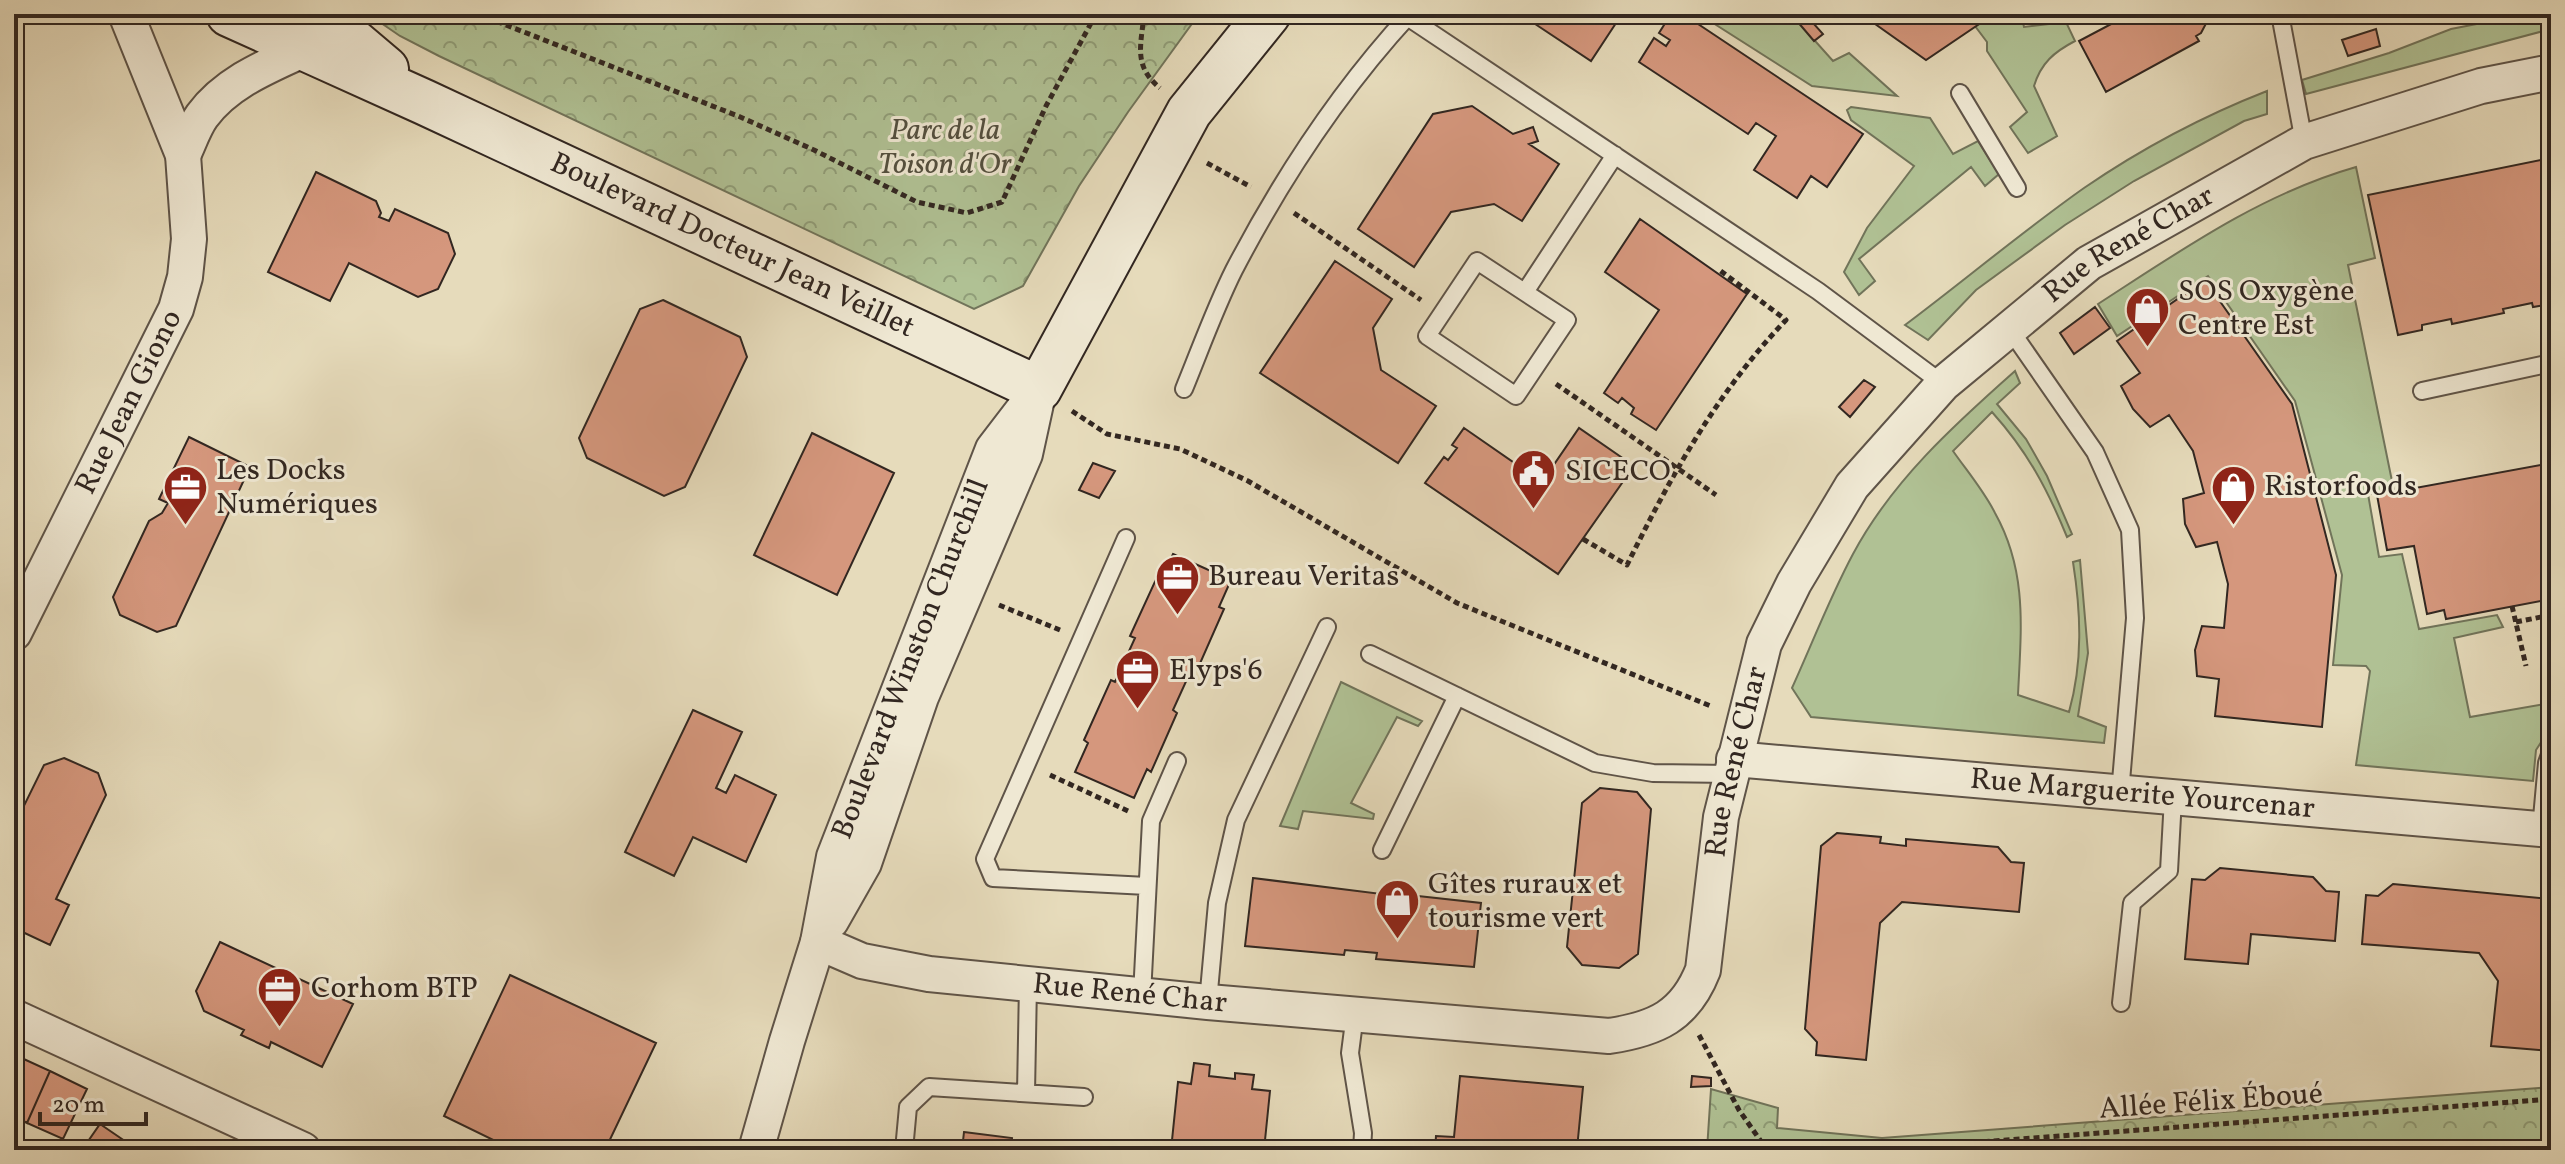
<svg xmlns="http://www.w3.org/2000/svg" width="2565" height="1164" font-family="Vollkorn,serif">
<style>
.grass{fill:#b0c194;stroke:#71745a;stroke-width:2}
.park{fill:url(#park-crowns);stroke:#71745a;stroke-width:2}
.building{fill:#d5977d;stroke:#322721;stroke-width:2}
.lines{fill:none;stroke-linecap:round;stroke-linejoin:round}
.lane-casing{stroke:#5f5448;stroke-width:20}
.street-casing{stroke:#5f5448;stroke-width:38}
.secondary-casing{stroke:#322721;stroke-width:48}
.path{stroke:#322721;stroke-width:5;stroke-dasharray:6 4;stroke-linecap:butt}
.lane{stroke:#efe8d3;stroke-width:16}
.street{stroke:#efe8d3;stroke-width:34}
.secondary{stroke:#efe8d3;stroke-width:44}
.labels{text-anchor:middle;dominant-baseline:central;stroke-width:6;stroke-linejoin:round;paint-order:stroke}
.park-label{font-size:30px;font-style:italic;fill:#524e3e;stroke:#efe8d3}
.street-label{font-size:30px;fill:#322721;stroke:#efe8d3}
.poi-label{font-size:30px;fill:#322721;stroke:#efe8d3;text-anchor:start}
</style>
<defs>
<pattern id="park-crowns" width="20" height="18" patternUnits="userSpaceOnUse" patternTransform="scale(2)"><rect width="20" height="18" fill="#b0c194"/><path d="M2 6a3 3 0 1 1 6 0M12 15a3 3 0 1 1 6 0" fill="none" stroke="#909d78"/></pattern>
</defs>
<rect width="100%" height="100%" fill="#e6dbbb"/>
<filter id="stains"><feTurbulence type="fractalNoise" baseFrequency=".0025" numOctaves="4"/><feColorMatrix values="0 0 0 0 .2 0 0 0 0 .09 0 0 0 0 .02 0 0 0 .5 -.17"/></filter>
<radialGradient id="worn" r=".72"><stop offset=".6" stop-color="#630" stop-opacity="0"/><stop offset="1" stop-color="#630" stop-opacity=".3"/></radialGradient>
<path class="grass" d="M1699,14H1791L1833,61L1849,53L1897,96L1812,86Z
M1994,14H2021L2024,27L2066,22L2075,41C2054,52 2041,63 2034,86L2057,136L2028,153L2010,127L2027,112L1987,51V42L1975,26Z
M2528,14H2551V29L2306,94L2302,80L2389,53L2451,29Z
M2267,91V114L2244,121L2134,181L2065,225L1976,290L1928,340L1905,325C1965,280 2023,231 2084,188C2141,149 2203,116 2267,91Z
M1851,107L1930,118L1953,154L1978,141L1999,174L1985,186L1971,167L1859,259L1875,281L1859,295L1844,272L1867,228L1914,166L1851,120L1847,110Z
M2356,167L2375,258L2348,265L2394,491L2368,494L2379,557L2402,554L2419,629L2497,615L2503,627L2454,638L2470,717L2551,703V727L2536,750L2533,781L2356,765L2370,671L2366,666L2333,665L2342,575L2295,401L2208,276L2117,336L2098,304C2180,251 2261,194 2356,167Z
M2015,371L2020,383L1997,404L2026,439L2047,476L2072,534L2067,537C2047,488 2027,451 1992,412L1953,451C1967,471 1984,491 1995,513C2028,572 2021,630 2018,695L2069,712C2083,662 2081,613 2073,562L2080,560L2088,653L2078,716L2106,727L2104,743L1811,717L1792,688C1812,644 1830,597 1853,554C1892,481 1954,425 2015,371Z
M1341,682L1422,721L1418,726L1397,717L1351,803L1374,814L1373,819L1303,811L1298,829L1280,826Z"/>
<path class="park" d="M368,14H1199L1128,112L1079,186L1023,286L974,309L439,56L400,36Z
M2551,1087V1150H1707L1711,1089L1778,1108L1777,1128L1882,1138Z"/>
<path class="building" d="M1520,14H1620V17L1591,61Z
M1671,14H1683L1863,134L1827,187L1811,176L1797,198L1754,170L1776,136L1756,123L1748,134L1639,62L1654,38L1666,46L1670,40L1659,33Z
M1791,14H1805L1823,34L1814,41Z
M1861,14H1994L1926,60Z
M2130,14L2210,16L2201,33L2196,36L2199,41L2106,92L2079,41Z
M2376,29L2380,46L2348,56L2342,40Z
M1472,106L1513,134L1533,127L1538,141L1529,144L1559,164L1522,221L1494,204L1451,212L1414,267L1358,229L1433,114Z
M2551,158V304L2533,307L2532,303L2503,309L2504,313L2452,324L2451,319L2422,325V330L2398,335L2368,195Z
M316,172L376,201L381,213L379,217L389,221L395,209L448,233L455,254L438,289L418,297L349,263L330,301L268,272Z
M1640,219L1747,294L1656,430L1631,414L1634,408L1622,398L1618,403L1604,393L1659,310L1605,272Z
M1335,261L1392,299L1373,328L1381,370L1436,406L1398,463L1260,373Z
M2205,280L2292,404L2336,575L2322,727L2215,716L2219,679L2197,676L2195,650L2202,626L2224,628L2228,584L2217,542L2196,547L2185,524L2183,499L2204,493L2193,451L2169,415L2150,427L2133,409L2121,386L2140,373L2117,341Z
M663,300L740,337L747,357L685,487L664,496L587,458L579,438L640,309Z
M2095,307L2110,328L2074,354L2060,333Z
M1864,380L1875,387L1850,417L1839,407Z
M1464,428L1542,482L1579,428L1634,466L1558,574L1425,483L1444,457L1448,460L1457,448L1452,445Z
M812,433L894,473L837,595L754,555Z
M189,437L250,467L176,626L157,632L120,615L113,597L149,521L162,513L168,503L159,499Z
M1093,463L1115,471L1099,498L1079,490Z
M2551,463V599L2446,619L2444,610L2427,614L2414,546L2387,550L2377,495Z
M1173,554L1231,580L1219,607L1224,609L1198,668L1193,666L1173,710L1177,713L1151,772L1147,769L1134,798L1075,772L1088,743L1084,740L1111,680L1115,682L1135,638L1130,636L1158,575L1162,577Z
M693,710L742,732L716,788L726,793L735,775L776,795L746,862L693,837L674,876L625,852Z
M64,758L98,773L106,795L56,899L69,905L50,945L14,928V816L18,818L44,765Z
M1600,788L1637,792L1651,809L1638,954L1619,968L1582,965L1567,947L1582,803Z
M1837,833L1881,837L1880,843L1906,846V839L1998,847L2011,862L2024,863L2019,912L1902,902L1880,923L1866,1060L1816,1055L1817,1042L1805,1029L1821,846Z
M2220,868L2313,877L2326,891L2339,892L2335,941L2251,934L2248,964L2185,959L2192,879L2205,880Z
M1253,878L1381,894L1382,892L1481,903L1474,967L1376,959L1377,953L1345,950L1344,955L1245,946Z
M2393,884L2551,899V1051L2491,1046L2498,981L2479,953L2362,944L2366,895L2378,896Z
M220,942L353,1004L322,1067L271,1042L269,1048L241,1035L244,1030L204,1011L196,991Z
M510,975L656,1043L605,1150H514L444,1116Z
M15,1055L50,1071L27,1123L14,1116Z
M1194,1063L1210,1065L1209,1076L1235,1079V1073L1254,1075L1252,1089L1270,1091L1264,1150H1171L1178,1082L1191,1084Z
M50,1071L87,1089L63,1139L27,1123Z
M1460,1076L1583,1087L1577,1149L1512,1143L1511,1150H1435L1436,1136L1454,1137Z
M1692,1076L1711,1078V1086L1691,1087Z
M100,1124L138,1150H82Z
M964,1132L1012,1138L1011,1150H962Z
M1032,1140L1079,1145V1150H1031Z"/>
<g class="lines">
<defs>
<path id="lane" d="M1403,14L1818,291L1943,384
M2280,14L2304,142
M1960,93L2017,188
M1477,261L1567,320L1516,396L1427,336Z
M1525,292L1615,155
M2009,328L2095,452L2130,530L2135,618L2120,793
M1184,389C1200,350 1215,308 1234,270C1282,178 1339,91 1410,14
M2422,391L2551,363
M1126,538L985,859L993,878L1147,886
M1370,654L1595,763L1653,773L1731,774
M2541,829L2547,763L2551,752
M1382,850L1457,696
M1142,995L1151,821L1177,761
M1208,1002L1217,903L1236,820L1327,627
M2121,1003L2132,903L2169,871L2173,798
M1355,1014L1350,1053L1363,1133L1362,1150
M1026,1093L1028,984
M904,1150L908,1107L929,1087L1084,1097"/>
<g id="street">
<path d="M183,155C189,143 194,127 202,116C227,82 268,66 305,49"/>
<path id="s1" d="M14,633L176,309L185,277L189,239L183,155L126,14"/>
<path id="s2" d="M1734,759L2551,830"/>
<path d="M831,921L864,863L921,697L1025,454L1037,399"/>
<path id="s3" d="M818,942L862,961L929,974L1208,1002L1609,1036C1656,1029 1685,1016 1703,970L1721,817L1764,644L1794,583L1852,486L1943,384L2089,263L2304,142L2481,86L2551,72"/>
<path d="M14,1017L303,1150"/>
<path id="s4" d="M756,1150L787,1041L818,942L834,857L993,449L1039,389"/>
</g>
<g id="secondary">
<path id="s5" d="M229,14L424,102L1039,389L1189,112L1268,14"/>
<path d="M321,14L386,69"/>
</g>
</defs>
<use href="#lane" class="lane-casing"/>
<use href="#street" class="street-casing"/>
<use href="#secondary" class="secondary-casing"/>
<path class="path" d="M478,14L738,116L814,150L917,202L967,213L1002,202L1046,106L1096,14
M1144,14C1141,46 1133,66 1160,88
M1207,163L1251,187
M1294,213L1421,300
M1556,384L1716,495
M1072,411L1107,434L1180,449L1248,481L1457,603L1713,707
M1583,539L1627,565C1671,476 1717,392 1786,320L1718,269
M999,605L1060,630
M2512,606L2526,666
M2516,622L2551,615
M1050,775L1128,811
M1699,1035L1739,1110L1767,1150
M1874,1150L2551,1099
M2381,1150L2551,1141"/>
<use href="#lane" class="lane"/>
<use href="#street" class="street"/>
<use href="#secondary" class="secondary"/>
</g>
<defs>
<symbol id="shop-pin" viewBox="-11 -11 22 30"><path d="M0 17L-7.5 6A9.5 9.5 0 1 1 7.5 6Z" fill="#8f2418" stroke="#efe8d3"/><path d="M-5-2.5h2.3a2.7 3.5 0 0 1 5.4 0H5L5.5 6h-11ZM-1.5-2.5h3a1.5 2.3 0 0 0-3 0Z" fill="#fff"/></symbol>
<symbol id="civic-pin" viewBox="-11 -11 22 30"><path d="M0 17L-7.5 6A9.5 9.5 0 1 1 7.5 6Z" fill="#8f2418" stroke="#efe8d3"/><path d="M-.6-6.5H3V-4.5H.6V-3L4-1V1h2V6H-6V1h2V-1L-.6-3ZM-1.2 2.5V6h2.4V2.5Z" fill="#fff"/></symbol>
<symbol id="office-pin" viewBox="-11 -11 22 30"><path d="M0 17L-7.5 6A9.5 9.5 0 1 1 7.5 6Z" fill="#8f2418" stroke="#efe8d3"/><path d="M-6-3h4V-5.5h4V-3h4V5H-6ZM-1-4.5V-3h2v-1.5ZM-6 0V1H6V0Z" fill="#fff"/></symbol>
</defs>
<g fill-rule="evenodd">
<use href="#shop-pin" x="2122" y="284" width="51" height="69"/>
<use href="#civic-pin" x="1508" y="446" width="51" height="69"/>
<use href="#shop-pin" x="2208" y="462" width="51" height="69"/>
<use href="#office-pin" x="160" y="462" width="51" height="69"/>
<use href="#office-pin" x="1152" y="552" width="51" height="69"/>
<use href="#office-pin" x="1112" y="646" width="51" height="69"/>
<use href="#shop-pin" x="1372" y="876" width="51" height="69"/>
<use href="#office-pin" x="254" y="964" width="51" height="69"/>
</g>
<g class="labels">
<g class="park-label">
<text x="945" y="131">Parc de la<tspan x="945" dy="34">Toison d'Or</tspan></text>
</g>
<g class="street-label">
<text stroke="none"><textPath href="#s5" startOffset="554">Boulevard Docteur Jean Veillet</textPath></text>
<text stroke="none"><textPath href="#s3" startOffset="1804">Rue René Char</textPath></text>
<text stroke="none"><textPath href="#s1" startOffset="258">Rue Jean Giono</textPath></text>
<text stroke="none"><textPath href="#s4" startOffset="516">Boulevard Winston Churchill</textPath></text>
<text stroke="none"><textPath href="#s3" startOffset="1132">Rue René Char</textPath></text>
<text stroke="none"><textPath href="#s2" startOffset="410">Rue Marguerite Yourcenar</textPath></text>
<text stroke="none"><textPath href="#s3" startOffset="318">Rue René Char</textPath></text>
<text transform="translate(2211 1102) rotate(-4)">Allée Félix Éboué</text>
</g>
<g class="poi-label">
<text x="2178" y="292">SOS Oxygène<tspan x="2178" dy="34">Centre Est</tspan></text>
<text x="216" y="471">Les Docks<tspan x="216" dy="34">Numériques</tspan></text>
<text x="1565" y="472">SICECO</text>
<text x="2264" y="487">Ristorfoods</text>
<text x="1208" y="577">Bureau Veritas</text>
<text x="1169" y="671">Elyps'6</text>
<text x="1428" y="885">Gîtes ruraux et<tspan x="1428" dy="34">tourisme vert</tspan></text>
<text x="311" y="989">Corhom BTP</text>
</g>
</g>
<rect width="2565" height="1164" fill="none" stroke="#e6dbbb" stroke-width="48"/>
<rect x="16" y="16" width="2533" height="1132" fill="none" stroke="#322721" stroke-width="4"/>
<rect x="24" y="24" width="2517" height="1116" fill="none" stroke="#322721" stroke-width="2"/>
<path d="M40 1112v12h106v-12" fill="none" stroke="#322721" stroke-width="4"/>
<text x="52" y="1112" font-size="24" fill="#322721" stroke="#efe8d3" stroke-width="6" paint-order="stroke">20 m</text>
<rect width="100%" height="100%" filter="url(#stains)"/>
<rect width="100%" height="100%" fill="url(#worn)"/>
</svg>
